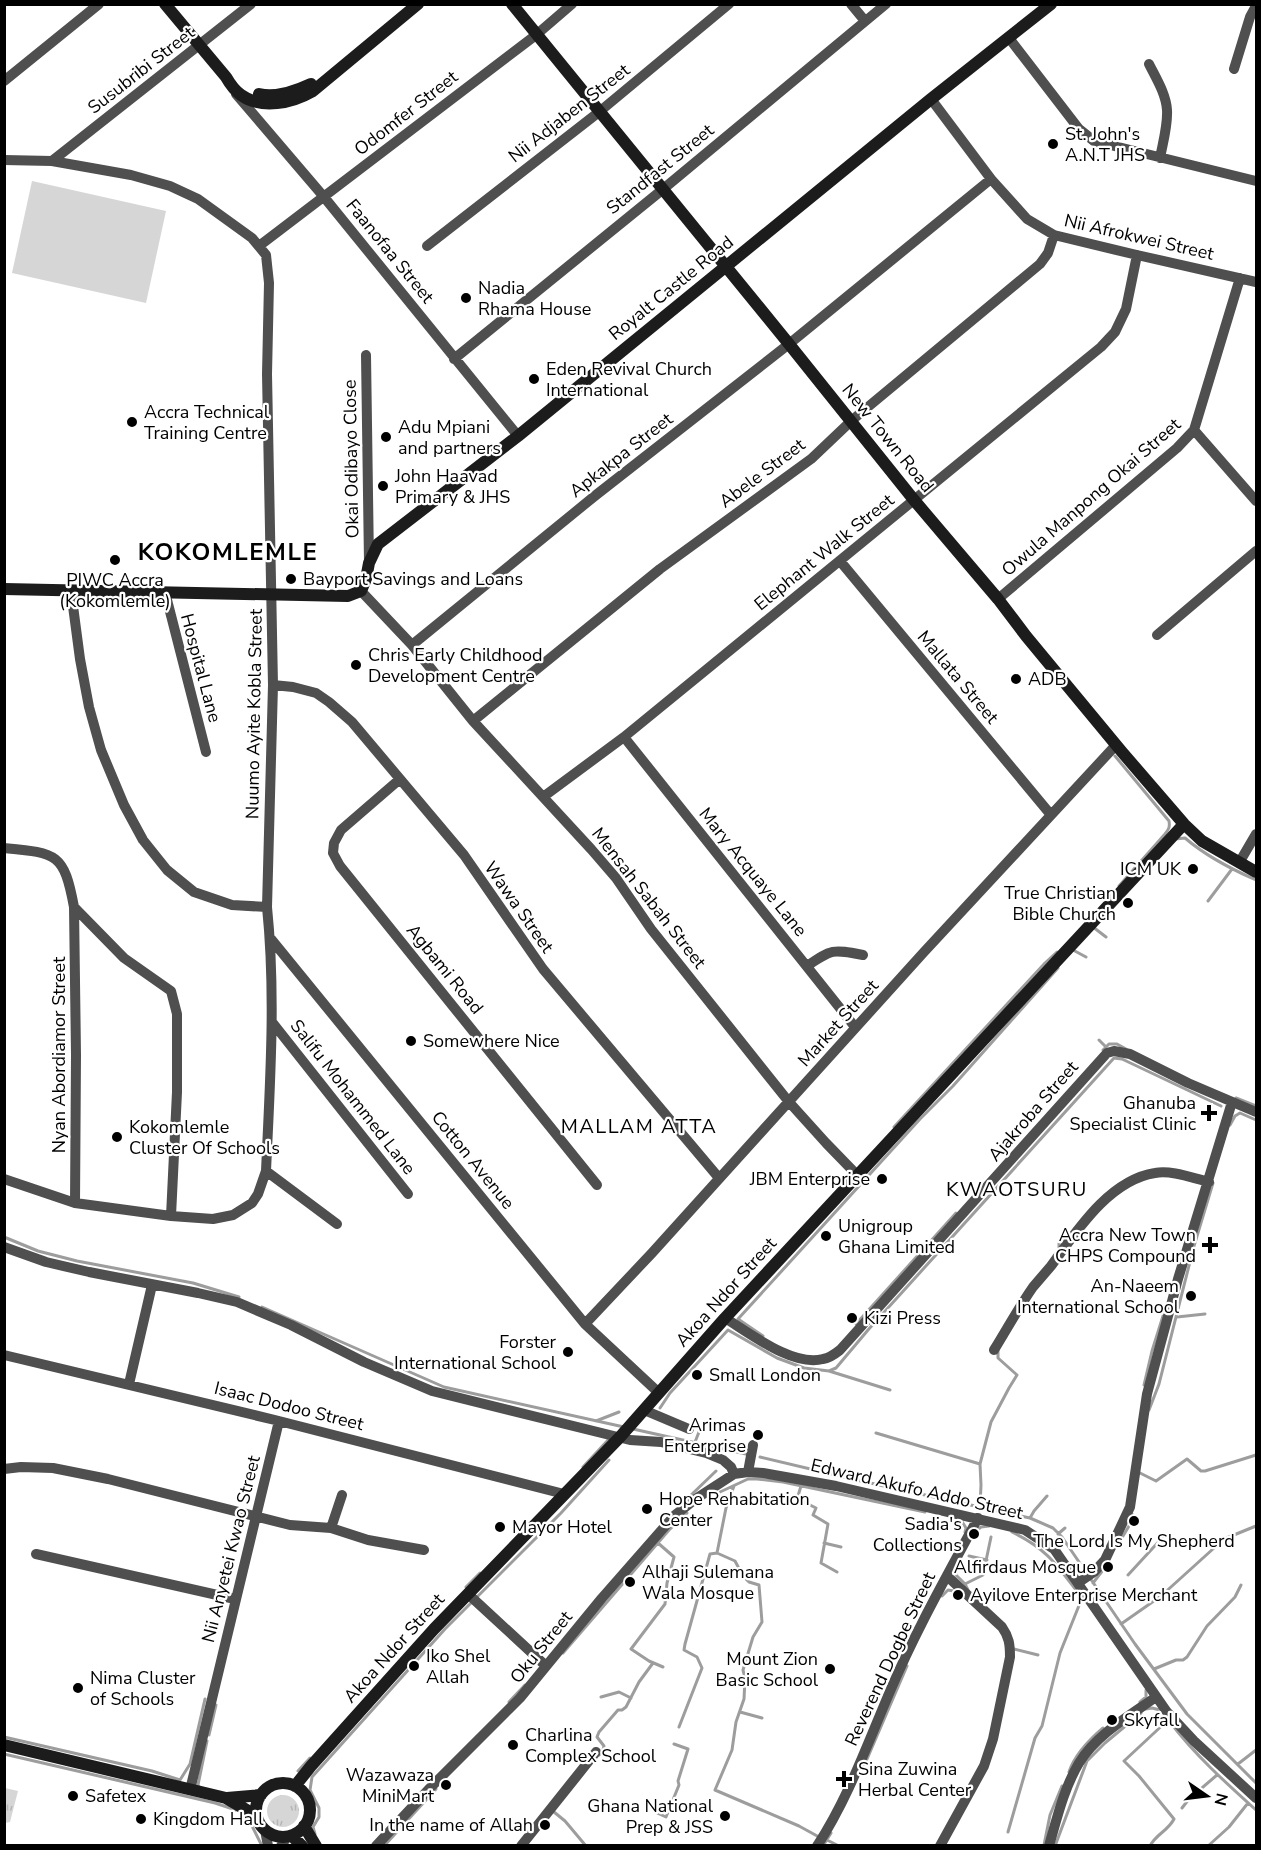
<svg xmlns="http://www.w3.org/2000/svg" width="1261" height="1850" font-family="'Nunito Sans',sans-serif">
<style>
.grass{fill:url(#grass-tufts)}
.pitch{fill:#d6d6d6}
.lines{fill:none;stroke-linecap:round;stroke-linejoin:round}
.stream{stroke:#9d9d9d;stroke-width:3}
.street{stroke:#4f4f4f;stroke-width:10}
.secondary{stroke:#1c1c1c;stroke-width:12}
.poi-dot{fill:#000;stroke:#fff;stroke-width:2}
.labels{text-anchor:middle;dominant-baseline:central;stroke-width:4.5;stroke-linejoin:round;paint-order:stroke}
.street-label{font-size:18px;fill:#000;stroke:#fff}
.poi-label{font-size:18px;fill:#000;stroke:#fff;text-anchor:start}
.neighbourhood-label{font-size:20px;letter-spacing:1.5px;fill:#000;stroke:#fff}
.district-label{font-size:24px;font-weight:bold;letter-spacing:1.5px;fill:#000;stroke:#fff}
</style>
<defs>
<pattern id="grass-tufts" width="24" height="20" patternUnits="userSpaceOnUse" patternTransform="scale(1.5)"><rect width="24" height="20" fill="#d6d6d6"/><path d="M3 7l-1-3M5 7V3M7 7l1-3M15 17l-1-3M17 17v-4M19 17l1-3" fill="none" stroke="#b6b6b6"/></pattern>
</defs>
<rect width="100%" height="100%" fill="#fff"/>
<path class="grass" d="M5,1788L18,1791L10,1822L5,1823Z
M267 1811a16 16 0 1 1 32 0a16 16 0 1 1-32 0Z"/>
<path class="pitch" d="M32,181L166,211L146,303L12,273Z"/>
<g class="lines">
<path class="stream" d="M1115,756L1169,821C1170,827 1169,829 1165,834L1119,886
M1175,839L1185,838C1207,857 1231,869 1256,880
M1208,901L1232,869
M1093,927L1106,937
M1073,950L1086,957
M1099,1040L1106,1047
M1103,1050L1109,1044H1117L1126,1049
M1236,1098L1256,1106
M1230,1125L1235,1116L1240,1113L1256,1120
M894,1127L1045,963L1057,952
M4,1237L38,1251L77,1261L193,1283L239,1297
M1059,1249V1243L1068,1235
M262,1307L444,1387L624,1427
M1177,1317L1205,1314
M856,1324L956,1213
M763,1336L738,1319L920,1119L953,1086L1058,968
M829,1371L836,1368L868,1330L1114,1058L1122,1059L1221,1106
M1144,1385L1152,1351L1163,1316
M660,1408L670,1393L728,1330L777,1358L804,1368L829,1371L890,1390
M1149,1410L1159,1384L1194,1246L1213,1183
M596,1421L619,1412
M633,1429L746,1454
M876,1433L980,1464
M695,1442L701,1427
M760,1457L861,1481L1030,1518L1053,1528L1062,1537L1135,1644L1187,1714L1256,1783
M583,1467L609,1439
M1140,1473L1156,1481L1187,1459L1201,1471H1205L1256,1455
M801,1486L798,1496L802,1501L816,1508L813,1515L828,1524L821,1563L837,1572
M720,1492L748,1479H757L783,1482L925,1512
M689,1497L716,1471
M980,1507L981,1485L980,1464L991,1422L1009,1388L1017,1375L998,1358V1350
M1030,1518L1034,1511L1047,1496
M961,1520L966,1528L965,1532
M976,1531L981,1527L989,1526
M1012,1532C1047,1549 1056,1564 1079,1594
M1058,1534L1065,1528
M1120,1541L1129,1526L1132,1514
M658,1543L674,1557L667,1583L665,1604L631,1649L649,1661L663,1667
M824,1543L841,1547
M717,1553L726,1508L734,1486
M969,1556L987,1560
M956,1568V1575L965,1584L968,1590
M1128,1575L1163,1537
M1093,1583L1103,1570
M965,1584L983,1575L991,1537
M466,1587L480,1573
M942,1596L948,1590L959,1592
M1121,1624L1161,1596L1224,1539L1256,1526
M1014,1649L1038,1655
M563,1653L669,1530L687,1513
M1154,1669L1176,1660H1183L1187,1657L1207,1626L1235,1597L1241,1585
M601,1697L619,1692L631,1698
M509,1702L525,1685
M1140,1702L1146,1697V1690
M1146,1709L1152,1708L1160,1710
M740,1712L762,1718
M1170,1722C1195,1755 1226,1783 1256,1810
M679,1727L702,1668L697,1657L684,1650L685,1644L710,1554L717,1553L735,1561L743,1576L749,1582L759,1585L762,1622L753,1637L743,1670L745,1679L744,1699L736,1722L732,1750L715,1790L799,1826L819,1837
M209,1735L216,1705
M4,1737L152,1771L180,1780L190,1764L205,1699
M4,1754L215,1803L236,1810
M599,1755L603,1750L604,1746L597,1737L599,1732L618,1710H622L626,1707L639,1682L653,1663
M1238,1764L1256,1750
M298,1771L310,1758
M1069,1772C1075,1754 1089,1740 1103,1728
M861,1773L907,1666
M199,1787L198,1785L207,1741
M1182,1808L1189,1799L1217,1775
M554,1812L565,1821L586,1846
M655,1812L666,1817L679,1785L678,1781L688,1749L674,1744
M247,1816L262,1846
M1008,1832L1035,1738L1042,1726L1060,1653L1082,1598
M315,1834L313,1827L319,1817V1808L310,1790L312,1777L445,1629L561,1513L609,1460
M827,1840L839,1846
M1044,1845L1050,1815L1062,1786
M384,1846L436,1789
M823,1846L831,1833
M1055,1846L1087,1761L1105,1743L1141,1713
M1150,1846C1156,1834 1168,1831 1174,1819L1139,1776L1124,1761L1168,1720
M1208,1846L1229,1827L1248,1803"/>
<path class="street" d="M851,4L865,21
M1009,38L1079,129L1094,141L1256,181
M1149,64C1156,78 1166,94 1167,110C1168,125 1163,142 1160,158
M1234,69L1250,17L1256,6
M4,81L99,4
M236,94L324,197L518,436
M931,99L991,179L1027,219L1054,235L1137,255L1256,282
M4,160L52,161L131,175L170,186L198,199L252,238L266,255L269,283L267,374L273,685L267,907C276,995 270,1083 266,1171L258,1194L252,1203L233,1215L213,1219L171,1216L75,1203L4,1179
M52,161L251,4
M259,246L536,35L572,4
M427,246L599,112L729,4
M366,355L369,563
M454,359L662,190L886,4
M1194,430L1256,501
M840,561L1051,815
M71,591L80,659L89,707L101,750L124,805L143,840L167,870L194,892L232,905L267,907
M361,591L412,645L473,721L591,849L616,878L651,929L789,1102L826,1143L858,1176
M165,592L206,752
M998,599L1177,448L1194,430L1240,278
M1157,635L1256,551
M412,645L596,495L789,344L991,179
M273,685L293,687L316,693L329,702L352,722L464,855L543,969L719,1178
M473,721L660,569L811,459L851,421L1040,264L1048,253L1054,235
M624,737L855,1027
M400,779L341,830L334,843L333,853L340,866L597,1185
M543,797L624,737L1101,347L1115,332L1126,309L1137,255
M4,848C57,853 64,853 74,907L76,1055L75,1203
M1239,863L1256,834
M74,907L124,958L171,991L177,1014V1092L171,1216
M271,939L585,1324L659,1393
M807,966C832,949 832,949 863,955
M272,1022L408,1194
M266,1171L337,1224
M4,1247L46,1262L89,1272L198,1293L237,1302L291,1325L364,1362L432,1391L630,1440L661,1442L706,1453L723,1460L731,1467L734,1474
M725,1318C751,1334 793,1367 823,1359C830,1358 835,1354 840,1350L1107,1053L1114,1051L1130,1054L1188,1083L1256,1112
M585,1324L652,1253L924,952L1116,745
M994,1350C1007,1329 1019,1307 1033,1287C1039,1280 1045,1273 1051,1266C1076,1232 1109,1180 1155,1173C1172,1170 1192,1178 1209,1182
M4,1355L279,1421L564,1494
M129,1384L152,1285
M644,1410L689,1429
M4,1469L21,1467L53,1468L108,1479L290,1525L331,1528L342,1495
M748,1472L753,1445
M331,1528L368,1540L424,1550
M36,1554L235,1599
M1078,1583L1094,1572L1105,1560L1130,1507L1147,1394L1178,1279L1232,1102
M468,1594L546,1666
M190,1790L279,1421
M265,1830L268,1846
M281,1846L287,1837
M376,1846L430,1788L520,1698L602,1598L674,1516L694,1500L734,1474L748,1472L763,1473L836,1486L1025,1530L1054,1549L1167,1712L1194,1741L1256,1798
M521,1846L596,1752
M817,1846C849,1797 868,1742 891,1689C916,1630 948,1574 978,1518
M940,1846L984,1766L993,1739L1010,1657C1010,1644 1009,1637 1002,1627L947,1576
M1049,1846C1057,1818 1064,1788 1079,1763C1096,1735 1129,1716 1156,1697"/>
<path class="secondary" d="M165,4L226,77C230,84 234,90 241,95C262,110 292,103 313,91L418,4
M512,4L789,344L914,500L998,599L1026,636L1122,752L1184,824L1202,841L1256,872
M259,94C275,98 296,91 311,84
M4,589L348,596L361,591L366,579L369,563L378,544L518,436L931,99L1051,4
M4,1745L226,1798L257,1816
M256 1810a27 27 0 1 1 54 0a27 27 0 1 1-54 0Z
M295,1786L311,1766L434,1629L620,1437L725,1318L1184,824
M227,1798L261,1795
M304,1826L316,1846
M292,1836L302,1846"/>
</g>
<g class="poi-dot">
<circle cx="1053" cy="144" r="6"/>
<circle cx="466" cy="298" r="6"/>
<circle cx="534" cy="379" r="6"/>
<circle cx="132" cy="422" r="6"/>
<circle cx="386" cy="437" r="6"/>
<circle cx="383" cy="486" r="6"/>
<circle cx="115" cy="560" r="6"/>
<circle cx="291" cy="579" r="6"/>
<circle cx="356" cy="665" r="6"/>
<circle cx="1016" cy="679" r="6"/>
<circle cx="1193" cy="869" r="6"/>
<circle cx="1128" cy="903" r="6"/>
<circle cx="411" cy="1041" r="6"/>
<path d="M1206 1104h6v6h6v6h-6v6h-6v-6h-6v-6h6z"/>
<circle cx="117" cy="1137" r="6"/>
<circle cx="882" cy="1179" r="6"/>
<circle cx="826" cy="1236" r="6"/>
<path d="M1207 1236h6v6h6v6h-6v6h-6v-6h-6v-6h6z"/>
<circle cx="1191" cy="1296" r="6"/>
<circle cx="852" cy="1318" r="6"/>
<circle cx="568" cy="1352" r="6"/>
<circle cx="697" cy="1375" r="6"/>
<circle cx="758" cy="1435" r="6"/>
<circle cx="647" cy="1509" r="6"/>
<circle cx="1134" cy="1521" r="6"/>
<circle cx="500" cy="1527" r="6"/>
<circle cx="974" cy="1534" r="6"/>
<circle cx="1108" cy="1567" r="6"/>
<circle cx="630" cy="1582" r="6"/>
<circle cx="958" cy="1595" r="6"/>
<circle cx="414" cy="1666" r="6"/>
<circle cx="830" cy="1669" r="6"/>
<circle cx="78" cy="1688" r="6"/>
<circle cx="1112" cy="1720" r="6"/>
<circle cx="513" cy="1745" r="6"/>
<path d="M841 1770h6v6h6v6h-6v6h-6v-6h-6v-6h6z"/>
<circle cx="446" cy="1785" r="6"/>
<circle cx="73" cy="1796" r="6"/>
<circle cx="725" cy="1816" r="6"/>
<circle cx="141" cy="1819" r="6"/>
<circle cx="545" cy="1825" r="6"/>
</g>
<g class="labels">
<g class="street-label">
<text transform="translate(141 70) rotate(-38)">Susubribi Street</text>
<text transform="translate(406 113) rotate(-38)">Odomfer Street</text>
<text transform="translate(569 113) rotate(-38)">Nii Adjaben Street</text>
<text transform="translate(660 169) rotate(-39)">Standfast Street</text>
<text transform="translate(1139 237) rotate(13)">Nii Afrokwei Street</text>
<text transform="translate(390 251) rotate(51)">Faanofaa Street</text>
<text transform="translate(671 288) rotate(-39)">Royalt Castle Road</text>
<text transform="translate(888 438) rotate(51)">New Town Road</text>
<text transform="translate(621 455) rotate(-38)">Apkakpa Street</text>
<text transform="translate(351 459) rotate(-91)">Okai Odibayo Close</text>
<text transform="translate(762 473) rotate(-37)">Abele Street</text>
<text transform="translate(1091 497) rotate(-41)">Owula Manpong Okai Street</text>
<text transform="translate(824 552) rotate(-39)">Elephant Walk Street</text>
<text transform="translate(201 668) rotate(75)">Hospital Lane</text>
<text transform="translate(958 677) rotate(50)">Mallata Street</text>
<text transform="translate(254 714) rotate(-89)">Nuumo Ayite Kobla Street</text>
<text transform="translate(753 872) rotate(51)">Mary Acquaye Lane</text>
<text transform="translate(649 898) rotate(52)">Mensah Sabah Street</text>
<text transform="translate(519 907) rotate(55)">Wawa Street</text>
<text transform="translate(445 969) rotate(51)">Agbami Road</text>
<text transform="translate(838 1023) rotate(-48)">Market Street</text>
<text transform="translate(59 1055) rotate(-90)">Nyan Abordiamor Street</text>
<text transform="translate(353 1097) rotate(52)">Salifu Mohammed Lane</text>
<text transform="translate(1033 1111) rotate(-49)">Ajakroba Street</text>
<text transform="translate(473 1160) rotate(51)">Cotton Avenue</text>
<text transform="translate(726 1292) rotate(-48)">Akoa Ndor Street</text>
<text transform="translate(289 1406) rotate(14)">Isaac Dodoo Street</text>
<text transform="translate(917 1489) rotate(13)">Edward Akufo Addo Street</text>
<text transform="translate(231 1549) rotate(-76)">Nii Anyetei Kwao Street</text>
<text transform="translate(541 1647) rotate(-51)">Oku Street</text>
<text transform="translate(394 1648) rotate(-48)">Akoa Ndor Street</text>
<text transform="translate(890 1659) rotate(-65)">Reverend Dogbe Street</text>
</g>
<g class="poi-label">
<text x="1065" y="134">St. John's<tspan x="1065" dy="21">A.N.T JHS</tspan></text>
<text x="478" y="288">Nadia<tspan x="478" dy="21">Rhama House</tspan></text>
<text x="546" y="369">Eden Revival Church<tspan x="546" dy="21">International</tspan></text>
<text x="144" y="412">Accra Technical<tspan x="144" dy="21">Training Centre</tspan></text>
<text x="398" y="427">Adu Mpiani<tspan x="398" dy="21">and partners</tspan></text>
<text x="395" y="476">John Haavad<tspan x="395" dy="21">Primary &amp; JHS</tspan></text>
<text x="303" y="579">Bayport Savings and Loans</text>
<text x="115" y="580" text-anchor="middle">PIWC Accra<tspan x="115" dy="21">(Kokomlemle)</tspan></text>
<text x="368" y="655">Chris Early Childhood<tspan x="368" dy="21">Development Centre</tspan></text>
<text x="1028" y="679">ADB</text>
<text x="1181" y="869" text-anchor="end">ICM UK</text>
<text x="1116" y="893" text-anchor="end">True Christian<tspan x="1116" dy="21">Bible Church</tspan></text>
<text x="423" y="1041">Somewhere Nice</text>
<text x="1196" y="1103" text-anchor="end">Ghanuba<tspan x="1196" dy="21">Specialist Clinic</tspan></text>
<text x="129" y="1127">Kokomlemle<tspan x="129" dy="21">Cluster Of Schools</tspan></text>
<text x="870" y="1179" text-anchor="end">JBM Enterprise</text>
<text x="838" y="1226">Unigroup<tspan x="838" dy="21">Ghana Limited</tspan></text>
<text x="1196" y="1235" text-anchor="end">Accra New Town<tspan x="1196" dy="21">CHPS Compound</tspan></text>
<text x="1179" y="1286" text-anchor="end">An-Naeem<tspan x="1179" dy="21">International School</tspan></text>
<text x="864" y="1318">Kizi Press</text>
<text x="556" y="1342" text-anchor="end">Forster<tspan x="556" dy="21">International School</tspan></text>
<text x="709" y="1375">Small London</text>
<text x="746" y="1425" text-anchor="end">Arimas<tspan x="746" dy="21">Enterprise</tspan></text>
<text x="659" y="1499">Hope Rehabitation<tspan x="659" dy="21">Center</tspan></text>
<text x="962" y="1524" text-anchor="end">Sadia's<tspan x="962" dy="21">Collections</tspan></text>
<text x="512" y="1527">Mayor Hotel</text>
<text x="1134" y="1541" text-anchor="middle">The Lord Is My Shepherd</text>
<text x="1096" y="1567" text-anchor="end">Alfirdaus Mosque</text>
<text x="642" y="1572">Alhaji Sulemana<tspan x="642" dy="21">Wala Mosque</tspan></text>
<text x="970" y="1595">Ayilove Enterprise Merchant</text>
<text x="426" y="1656">Iko Shel<tspan x="426" dy="21">Allah</tspan></text>
<text x="818" y="1659" text-anchor="end">Mount Zion<tspan x="818" dy="21">Basic School</tspan></text>
<text x="90" y="1678">Nima Cluster<tspan x="90" dy="21">of Schools</tspan></text>
<text x="1124" y="1720">Skyfall</text>
<text x="525" y="1735">Charlina<tspan x="525" dy="21">Complex School</tspan></text>
<text x="858" y="1769">Sina Zuwina<tspan x="858" dy="21">Herbal Center</tspan></text>
<text x="434" y="1775" text-anchor="end">Wazawaza<tspan x="434" dy="21">MiniMart</tspan></text>
<text x="85" y="1796">Safetex</text>
<text x="713" y="1806" text-anchor="end">Ghana National<tspan x="713" dy="21">Prep &amp; JSS</tspan></text>
<text x="153" y="1819">Kingdom Hall</text>
<text x="533" y="1825" text-anchor="end">In the name of Allah</text>
</g>
<g class="neighbourhood-label">
<text x="639" y="1126">MALLAM ATTA</text>
<text x="1017" y="1189">KWAOTSURU</text>
</g>
<g class="district-label">
<text x="228" y="552">KOKOMLEMLE</text>
</g>
</g>
<rect width="1261" height="1850" fill="none" stroke="#000000" stroke-width="12"/>
<g transform="translate(1207 1796) rotate(104)" stroke="#ffffff" stroke-width="4.5" paint-order="stroke">
<path d="M0-4.5L10 22L0 15L-10 22Z" fill="#000000"/>
<text y="-9" font-size="16" font-weight="bold" text-anchor="middle" fill="#000000">N</text>
</g>
</svg>
